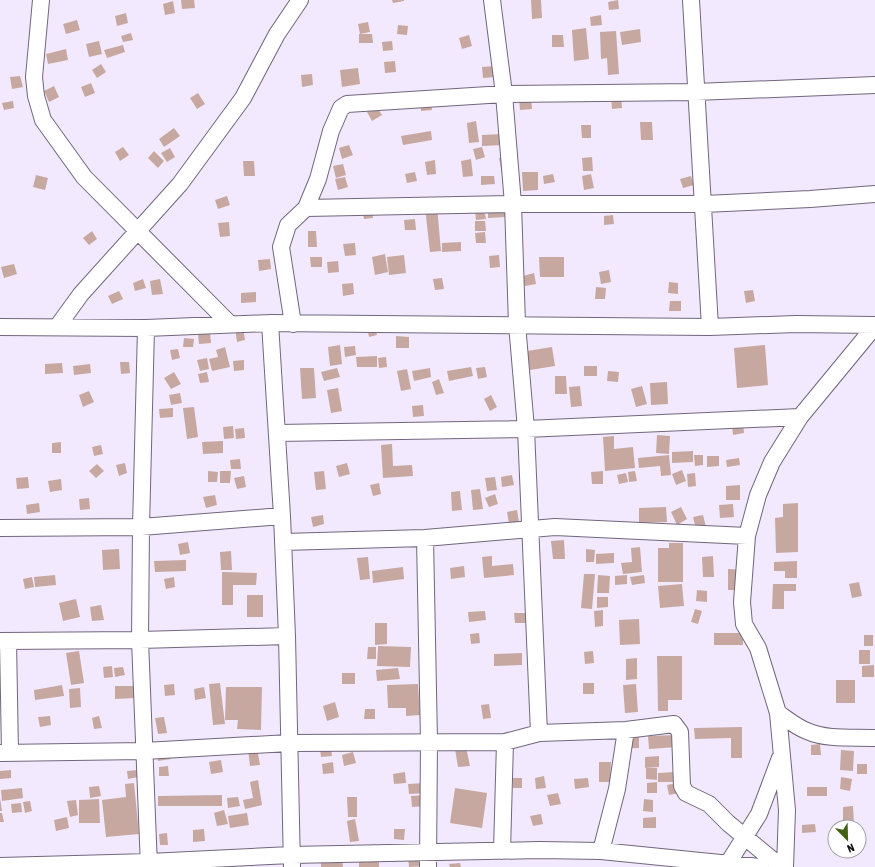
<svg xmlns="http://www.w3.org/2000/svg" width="875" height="867" font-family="'Asap Condensed',sans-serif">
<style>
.building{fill:#c6a8a0}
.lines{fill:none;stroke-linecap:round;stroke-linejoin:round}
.minor-casing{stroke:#71667c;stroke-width:18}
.minor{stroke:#fff;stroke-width:16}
</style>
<rect width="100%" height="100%" fill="#f3e9fe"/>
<path class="building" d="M181,0H194L195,8L182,9Z
M392,0H404V1L393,3Z
M531,0H541L542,18L532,19Z
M618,0L619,9L609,10L608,2Z
M173,1L175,13L165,15L163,4Z
M126,13L128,23L117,26L115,16Z
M601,15L602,25L591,26L590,17Z
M77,20L80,30L66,34L63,24Z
M368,22L370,32L360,34L358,24Z
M398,25L408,26L407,35L397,34Z
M586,28L589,59L574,61L572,30Z
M640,29L641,42L622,45L620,32Z
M616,31L619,74L608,75L607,58L601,59L600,32Z
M131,33L133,40L123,42L121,36Z
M359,34H372L373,43H359Z
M469,35L472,46L462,49L459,38Z
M552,35H563L564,47H552Z
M99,41L102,54L89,57L86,44Z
M392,41L393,50L383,51L382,42Z
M123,45L125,52L107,58L104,50Z
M66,49L68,60L48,64L46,54Z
M395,61L396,72L385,73L384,62Z
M101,64L106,72L97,78L92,70Z
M495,66L496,77L483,78L482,67Z
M358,68L360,84L342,87L340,70Z
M312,74L313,85L302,87L301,75Z
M20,76L23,87L12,89L10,77Z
M91,83L95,93L85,97L81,87Z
M54,86L59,97L49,102L44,91Z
M198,93L205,104L197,109L190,98Z
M621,96L622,108L612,109L611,97Z
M519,98H531L532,109L520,110Z
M431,100L432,110L421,111L420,101Z
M13,101L14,108L4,110L2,103Z
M377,107L382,115L372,121L367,112Z
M476,121L479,142L469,143L467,123Z
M640,122H652L653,140H641Z
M581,125H591V138H582Z
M174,128L180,136L164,147L159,139Z
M431,131L432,140L403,145L401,136Z
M502,134L503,145L482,146V135Z
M349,145L353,155L342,159L339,148Z
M123,147L129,155L120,161L115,152Z
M482,147L485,157L476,160L473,149Z
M170,148L175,157L167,162L161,153Z
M154,151L164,161L158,168L148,158Z
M508,157L510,173L502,174L499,158Z
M592,157L593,171H583L582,158Z
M471,159L473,176L463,177L461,161Z
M435,160L436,174L427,175L425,162Z
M243,161H254L255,176H244Z
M343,164L346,175L336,178L333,166Z
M415,172L417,181L407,183L405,174Z
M522,172H538V190L523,191Z
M553,174L555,182L544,184L543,176Z
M591,174L594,188L584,190L582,176Z
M36,175L48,178L45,190L33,187Z
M481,176H494L495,184L481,185Z
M691,176L694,185L683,188L680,179Z
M345,177L348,187L338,190L335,179Z
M227,196L230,205L218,209L215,200Z
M437,206L441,251L430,252L425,207Z
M372,208L373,218L364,219L362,209Z
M505,208L506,217L488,218V210Z
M484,209L486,219L476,220L475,210Z
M613,215L614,224L604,225V216Z
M415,219L416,230H405L404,220Z
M475,221H485L486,231H475Z
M229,222L230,236L220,237L218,223Z
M92,231L97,239L89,245L83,238Z
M308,231H316L317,247H308Z
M485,232L486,243H476L475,233Z
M461,242V251L442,252V243Z
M355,243L356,255L345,256L343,244Z
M385,254L388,272L375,275L372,257Z
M404,255L406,273L389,275L387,257Z
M499,255L500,267L490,268L489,256Z
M310,257H322V267H311Z
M539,257H564V277H540Z
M270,259L271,269L259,271L258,260Z
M338,261L339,272L328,273L327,262Z
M14,264L17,274L4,278L1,267Z
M609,270L611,282L601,284L599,272Z
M534,273L536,284L525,286L523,276Z
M442,278L444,289L435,290L433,279Z
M143,279L146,288L135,291L133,283Z
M160,279L163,294L152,295L150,281Z
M669,282L678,283V294L668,293Z
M353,283L354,294L343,296L342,284Z
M596,287L606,288L605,299H595Z
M753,290L755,301L746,303L744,291Z
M119,291L123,299L112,304L108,296Z
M256,292V302L241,303V293Z
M670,301H681V311H669Z
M375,325L377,335L369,337L367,327Z
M243,327L245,340L237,342L235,328Z
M210,332L211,343L199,344L198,333Z
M396,336L409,337V348H396Z
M184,338L194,339L193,347H183Z
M340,345L342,364L330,366L328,347Z
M765,345L768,385L737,388L734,348Z
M355,346L356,355L345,357L344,347Z
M225,347L230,367L212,371L209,359L218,357L216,350Z
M552,347L555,366L530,370L527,351Z
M178,349L180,358L172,360L170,350Z
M377,356V367H357L356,357Z
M386,357L387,367L379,368L378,358Z
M207,358L209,369L200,371L197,360Z
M244,360V370L234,371L233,361Z
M120,362H129L130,373L121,374Z
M62,363L63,373L45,374V364Z
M90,364L91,373L74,375L73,366Z
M584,366H597V376H584Z
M471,367L473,376L449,381L447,371Z
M485,367L487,377L478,379L476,368Z
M300,368H314L316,398L302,399Z
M337,368L340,377L324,381L321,372Z
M430,368L431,377L414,381L412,371Z
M407,369L411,389L401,391L397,371Z
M608,371L619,372L618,382L607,381Z
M174,372L181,384L171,389L164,378Z
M207,372L209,382L200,383L198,374Z
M555,376H566L567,394H555Z
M439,379L444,393L436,395L432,382Z
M667,382L668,404L651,405L650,383Z
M580,386L582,406L571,407L569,387Z
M642,386L647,404L636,407L631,389Z
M338,388L342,411L331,413L327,390Z
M89,391L94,402L83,407L79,395Z
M180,393L182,403L171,405L169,395Z
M491,395L497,407L490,411L484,399Z
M423,405L424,416L413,417L412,406Z
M194,407L198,437L187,439L183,408Z
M173,408V417L160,418L159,409Z
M743,423L744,433L733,435L732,425Z
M233,426L234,438L224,439L223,427Z
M244,428L245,438L236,439L235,429Z
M657,435L670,436L669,454L656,453Z
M614,436V449L633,447L635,468L605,471L603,437Z
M223,441V453L203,454L202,442Z
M61,442V453H52V443Z
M392,444L393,466L412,465L413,476L383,478L381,445Z
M101,445L103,454L94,456L92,447Z
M693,451V462L672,463V452Z
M669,455L671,475L661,476L660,466L639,468L638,458Z
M694,455H703V465L695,466Z
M707,456H719V466L707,467Z
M739,458L740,465L727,467L726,460Z
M240,459L241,469H231L230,460Z
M125,463L127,473L119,476L116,465Z
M347,463L350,474L339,477L336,466Z
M97,464L104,471L96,478L89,471Z
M682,470L686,481L676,485L672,474Z
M208,471L218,472L217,482H208Z
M220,471H231L230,483H220Z
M324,471L326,489L316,490L314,472Z
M603,471V484H592L591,472Z
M635,471L637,481L629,482L628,472Z
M626,473L628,482L619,484L617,475Z
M695,473L696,486L688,487L687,474Z
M512,475L514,485L502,487L501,477Z
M244,476L246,487L237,489L234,478Z
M28,477L29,488L17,489L16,478Z
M495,477L497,490L487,491L485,478Z
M61,479L62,490L50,492L48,481Z
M379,483L381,494L373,496L370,485Z
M740,485V500H726V486Z
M480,489L483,509L473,510L471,490Z
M460,491L462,510L452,511L451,492Z
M495,494L498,504L489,507L485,498Z
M215,495L217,505L206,508L203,497Z
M89,498L90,509L80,510L79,499Z
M39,503L40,512L27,514L26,505Z
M798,503V552L776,553L775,518L783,517V504Z
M733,504L734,517L720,518L719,505Z
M666,507L667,522L639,523V508Z
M681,507L687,519L677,525L671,512Z
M517,510L519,522L509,524L507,512Z
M323,515L324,524L313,527L311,517Z
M703,515L706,527L696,529L693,517Z
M564,540L565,559H553L551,541Z
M188,542L190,553L180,555L178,544Z
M669,543H683V582H658V548H669Z
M640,547L642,572L623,574L621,563L632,562L631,548Z
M119,549L120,569L103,570L102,550Z
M586,549L595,550L594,562H586Z
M231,551L232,570H221L220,552Z
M614,553V563L596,564V554Z
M492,556V566L513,564L514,575L484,578L482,557Z
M713,556L714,577H703L702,557Z
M368,557L370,579L360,580L357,558Z
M186,560V571L155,572L154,561Z
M797,561V578H785V571H774V562Z
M464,566L465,577L451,579L450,568Z
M403,567L404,579L373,583L372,571Z
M728,569L748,570L747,590H728Z
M222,572L257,573L256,585H233V605H222Z
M584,574H595L592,609L581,608Z
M55,575L56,585L35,587L34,577Z
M598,575L610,576L609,593H597Z
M627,575V584L615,585V576Z
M644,575L645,583L632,585L630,577Z
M32,577L34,587L25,589L23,579Z
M174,577L175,587L166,589L164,579Z
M859,582L862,596L852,598L849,584Z
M682,584L684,606L660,608L658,586Z
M773,584H796V591H784V609H772Z
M697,590L707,591V602L696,601Z
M247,595H263V617H247Z
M597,597H608V607L597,608Z
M76,599L80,617L63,621L59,603Z
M101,605L104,620L92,621L90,607Z
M695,609L702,611L698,624L691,622Z
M603,610V626L595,627L594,611Z
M485,611L486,620L469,622L468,612Z
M514,613H525L526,623H515Z
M639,619L640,644L620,645L619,620Z
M375,623H387V644L375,645Z
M479,633L480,643L471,644L470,634Z
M714,633H743V645H714Z
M864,635H873V646H864Z
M378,646L411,647L410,667L377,666Z
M368,647H376V659H367Z
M859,650H870V664H859Z
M79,651L84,683L71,685L66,653Z
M593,651L594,663L585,664L584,652Z
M522,653V665L494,666V654Z
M657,656H682V700H668V711H658Z
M637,658V679L626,680V659Z
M874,665V677H862V666Z
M112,666L113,677L104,678L103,667Z
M123,667L125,675L115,677L114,668Z
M398,668L400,679L377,681L376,670Z
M342,673H355V684H342Z
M836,680H855V703H836Z
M220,683L225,724L213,725L209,684Z
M583,683H594V694H583Z
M174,684L175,695L165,696L164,685Z
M418,684L420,715L406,716V708H388L387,685Z
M636,684L638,712L625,713L623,685Z
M62,685L64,696L35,700L34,690Z
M115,686H135V698L115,699Z
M204,687L206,698L195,700L194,689Z
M226,687H262L261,730L237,729L238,720H225Z
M80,688L81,707L70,708L69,689Z
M335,702L339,717L327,721L323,706Z
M489,704L491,718L483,719L481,705Z
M365,709H375V719H364Z
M50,716L51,725L40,727L38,717Z
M99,716L102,728L94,729L92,718Z
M164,717L167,733L158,734L155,718Z
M742,727V758H731V738L695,739L694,728Z
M619,735H639V748L619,749Z
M676,735L677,747L649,749L648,736Z
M820,744L821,755H811V745Z
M466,747L470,766L458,767L455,749Z
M257,748L260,765L250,766L248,749Z
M169,749L171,759L158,761L156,751Z
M320,749H331L332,756L321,757Z
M841,750L854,751L853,771L840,770Z
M353,752L356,763L344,766L342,755Z
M659,756V767L645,768V757Z
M221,760L223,772L211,774L209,762Z
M333,762L334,773L323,774L322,764Z
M599,762H611L610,782H599Z
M857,764H867V774H857Z
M168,766L169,776H159V767Z
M646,768H657V780L646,779Z
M11,770V778L0,779V771Z
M137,770L138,777L128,779L127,771Z
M405,772L406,783L394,784L393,774Z
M675,772V782H658V773Z
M544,776L546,788L536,789L535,778Z
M841,777L852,779L850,791L840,789Z
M513,778H522V788H513Z
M588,778L589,787L575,789L574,779Z
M258,780L262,805L245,809L243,800L253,798L250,782Z
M657,782V793H647V783Z
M134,783L139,834L106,837L102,800L126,797L125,784Z
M425,783L426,793L409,794L408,784Z
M677,783L679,793L669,795L667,785Z
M99,786L101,796L90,798L89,787Z
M807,787H827V796H807Z
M22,788L23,798L2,801L1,790Z
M455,788L487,793L482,828L450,823Z
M558,793L561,804L550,806L547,795Z
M222,795V806H158V796Z
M426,795L428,806L412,807L411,796Z
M238,797L240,806L228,808L227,798Z
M347,797H357V817H348Z
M0,798L2,811H0Z
M99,799L100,823H79V800Z
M644,799L653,800V812L643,811Z
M76,800L78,815L70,817L67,801Z
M30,801L32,811L25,813L23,802Z
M21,803L22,812L12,813L11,804Z
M853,806L854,824H843V807Z
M224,810L228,824L217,826L214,813Z
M0,813H2L4,822H0Z
M247,813L249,825L230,828L228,816Z
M541,814L543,824L533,826L530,816Z
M67,817L69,828L56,831L54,820Z
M656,817V828H643V818Z
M355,819L359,841L350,842L347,821Z
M815,824L816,832L802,833V825Z
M204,829L205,841L193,842V830Z
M394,829H405L404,840L394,839Z
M167,833L168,845H160L159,834Z
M424,856L425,866L409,867L408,858Z
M342,858L343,867H321V861Z
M379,858V867H359V859Z
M460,863L461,867H450L449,864Z"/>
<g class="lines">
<defs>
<path id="minor" d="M41,0L34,77L36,96L43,120L84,177L230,324
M492,0L504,94L513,204L517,324L526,429L539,733
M691,0L710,327
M306,208L513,204H704L810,199L875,194
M270,323L282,516L287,636L292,867
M293,324L281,247L288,225L306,208L318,179L331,131L341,108L347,104L504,94L695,92L875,85
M0,327L146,328L270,323L710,327L796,324L875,325
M57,327L81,294L180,184L243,98L277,34L300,0
M146,328L141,527L140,640L149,867
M277,433L526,429L800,417
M0,528L141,527L282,516
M425,538L429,741L428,867
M283,542L425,538L555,527L747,536
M0,641L140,640L287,636
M8,641L10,753
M778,713C787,719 796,727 807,731C827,740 853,737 875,738
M0,753L144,751L289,743L505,742L539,733L626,730L674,724L680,732L682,786L686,793L709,804L728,823L781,867
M502,851L505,742
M601,851L617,789L626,730
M727,865L759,814L780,758
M0,866L149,862L291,855L540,850L601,851L760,867
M785,867L787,810L778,713L758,648L744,624L742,602L747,536L758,495L772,462L800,417L875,326"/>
</defs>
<use href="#minor" class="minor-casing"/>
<use href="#minor" class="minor"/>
</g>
<g transform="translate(847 839) rotate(157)"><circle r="19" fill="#ffffff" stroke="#a09ea1"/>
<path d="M0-3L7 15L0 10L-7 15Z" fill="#426114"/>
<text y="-6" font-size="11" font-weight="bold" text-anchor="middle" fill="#110d15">N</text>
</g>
</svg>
